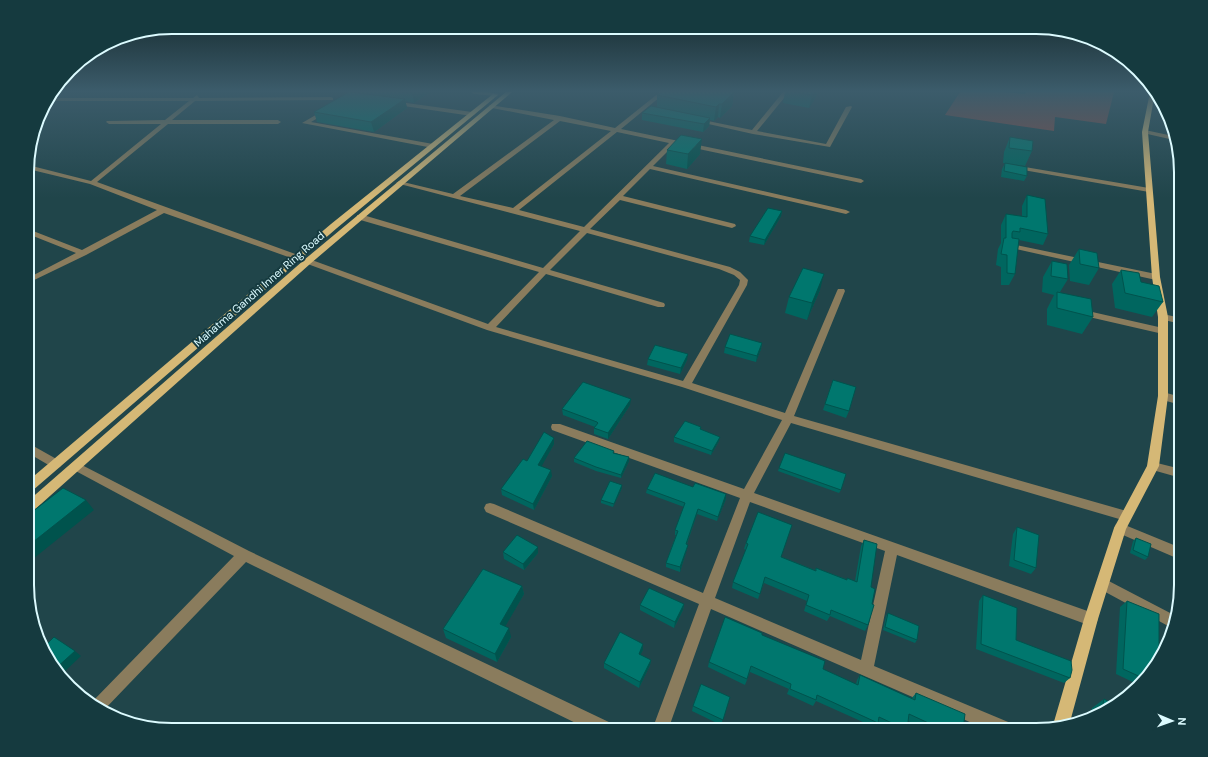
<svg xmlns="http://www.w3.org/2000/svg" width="1208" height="757" font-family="'DM Sans',sans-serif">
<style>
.green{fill:#894b45}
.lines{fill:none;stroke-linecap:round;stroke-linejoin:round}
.minor{fill:#8a7c5d;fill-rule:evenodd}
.major{fill:#d5b876;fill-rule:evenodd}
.wall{fill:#00665f}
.shaded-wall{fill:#00534d}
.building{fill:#00776e;stroke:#00534d}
.labels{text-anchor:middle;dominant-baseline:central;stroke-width:4;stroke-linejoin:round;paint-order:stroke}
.street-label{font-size:11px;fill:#dcfbff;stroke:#153a3f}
.rim{fill:none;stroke:#dcfbff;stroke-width:2}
</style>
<rect width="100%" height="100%" fill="#20454a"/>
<path class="green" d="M960,92H1004L1025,94L1026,92H1114L1106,124L1055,117L1054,131L945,115Z"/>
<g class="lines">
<path class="minor" d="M471,92H487L499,94L496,96L474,94Z
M660,92H666L621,129L861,179L864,181L861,183L675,144L653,166L846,210L850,212L846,214L650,169L623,196L735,224L736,226L732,228L620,200L590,229L730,267L740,272L748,280L747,285L692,383L785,413L837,291L838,289H844L845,291L794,416L1130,512L1132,516L1130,520L1126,521L791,423L754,493L1096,614L1098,619L1096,624L1091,626L897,555L874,666L1013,724L1015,730H988L711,609L668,730H652L699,604L486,512L484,508L486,504L490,503L494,504L703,593L740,498L552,430L551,427L552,424H560L744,489L782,420L682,387L487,330L294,259L164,213L86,255L28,283V278L76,253L28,234V229L82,250L157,210L90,184L28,169V165L91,181L161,124H109L106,122L107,121L165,120L189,101H47L49,98H193L197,95L199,98L331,97L333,98V100L195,101L172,120H278L281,122L278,124H168L97,182L488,324L539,272L357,219V215H363L543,268L580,231L396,183L399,181L453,194L554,120L492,108L489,106L490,105L560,116L615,128ZM560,121L611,131L513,208L460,196ZM617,132L669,143L584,227L519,210ZM587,233L719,269L734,275L740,280L739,285L683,381L496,327L546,274L658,307H664L665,305L664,303L550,270ZM750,502L885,551L861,660L715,598Z
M783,92H789L757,131L826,144L846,107L851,106L852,107L830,147L753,134L695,121L698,119L752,130Z
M392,101L472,112L475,114L472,116L390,104L389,103Z
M326,109L328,110V112L311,122L433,144L436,146L433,148L302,123Z
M1145,130L1173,136L1174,140L1143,133V131Z
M1013,165L1149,188L1152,190L1149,192L1011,168V166Z
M1008,244H1011L1156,274L1160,277L1156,280L1011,248H1008Z
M1079,309L1163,328L1168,331L1163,334L1076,314L1075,312Z
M1163,314L1181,318V324L1160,319L1158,317Z
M1163,392L1181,397V405L1159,399L1158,396L1159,393Z
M28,443L60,461L62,464L60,467L56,468L52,467L28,453Z
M76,462L249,551L613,724L615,730H590L246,562L103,711L92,706L91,703L234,556L72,469L70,466L72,463Z
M1153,462L1181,469V478L1149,469L1147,466L1149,463Z
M1120,523L1181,548V560L1116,532L1114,528L1116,524Z
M1103,578L1174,615L1170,627L1098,588L1096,584L1098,580Z"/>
<path class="major" d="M506,92H512L310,264L32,512L28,513V501L304,260Z
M1150,92H1155L1148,132L1160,277L1168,317V396L1159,466L1126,529L1098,619L1070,722L1054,727L1053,725L1084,619L1114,528L1147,466L1158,396V317L1152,277L1142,132Z
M493,94L498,95L337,228L32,491L28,493V481L331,224Z"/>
</g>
<path class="wall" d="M359,92H430L414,103L405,101L407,108L374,132L317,122L314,112L359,93Z
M734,92L732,106L720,118L718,117L714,121L710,120L709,126L703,132L642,120V113L657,108V95Z
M785,92H819L809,108L783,103Z
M1010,137L1032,151L1025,166L1003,163L1004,152Z
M667,150L700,154L687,169L666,164Z
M1005,163L1027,176L1024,181L1001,177L1002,169Z
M1027,195L1048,234L1043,245L1019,240L1015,274L1009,285H1001V267L996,265L998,249L1001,243V225L1006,214L1022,216V206Z
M782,211L781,216L764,245L749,242L750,236Z
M1079,249L1099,268L1089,285L1070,281L1069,265Z
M1052,261L1068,279L1060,292L1093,317L1082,334L1047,325V309L1054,295L1042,292L1043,277Z
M1121,270L1141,282L1163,302L1152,317L1115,308L1112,284Z
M820,290L807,320L785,313L789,297Z
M762,343L761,349L756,362L724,353L725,347Z
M648,359L687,360L680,374L647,365Z
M833,380L849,411L846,418L823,410Z
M630,405L608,439L594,434V428L595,427L563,415L562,409Z
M701,429L719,441L711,455L674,442V437Z
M554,438V444L541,466L552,476L534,510L502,495L501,489L527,461Z
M614,453L629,457V461L621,478L596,471L574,462V458Z
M779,468L841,490L839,493L778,471Z
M693,487L726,494V499L717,521L697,514L687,544V549L680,572L666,567V563L676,535H675V530L684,507L646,493L647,489Z
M622,488L613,507L601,503V500Z
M1017,527L1036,568L1031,574L1009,566L1013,534Z
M1136,538L1148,557L1145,560L1130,553L1133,541Z
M864,540L871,587L868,625L865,631L830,616L827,621L804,611L807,601L764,583L758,599L732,588L733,582L746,550L744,549L746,543L815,570L816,568L846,579L855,581L861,546Z
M538,547V553L524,570L504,559L503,552Z
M522,586L524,594L505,626L511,637L497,662L446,638L443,629Z
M983,595L1016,640L1070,678L1064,683L976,649L979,601Z
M1127,601L1157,665L1137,684L1116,674L1120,607Z
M684,604L683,610L674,628L640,610V605Z
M888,613L917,640L915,643L883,630L886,616Z
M762,635L823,669L856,684L857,680L860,675L911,699L916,693L963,730H928L908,721L907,730H892L877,723L874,727L816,701L813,706L787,694L789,689L750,672L745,685L708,667L709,662Z
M643,644V650L640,655L651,660L650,665L639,688L604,668V663Z
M730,697L721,725L692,711L693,706Z
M1104,699L1108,711L1090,716L1092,708Z"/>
<path class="shaded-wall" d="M415,92H430L414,103L412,93Z
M734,92L732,106L720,118L722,104Z
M814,92H819L809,108L812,95Z
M405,99L407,108L374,132L371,122Z
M719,104L718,117L714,121L716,107Z
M710,118L709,126L703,132L704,124Z
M702,139L700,154L687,169L688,154Z
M782,211L781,216L764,245L765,240Z
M824,274L820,290L807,320L812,303Z
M762,343L761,349L756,362L757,356Z
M688,354L687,360L680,374L681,368Z
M631,399L630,405L608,439V433Z
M720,437L719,441L711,455L712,451Z
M554,438V444L539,471L538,465Z
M629,457V461L621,478V475Z
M551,470L552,476L534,510L533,504Z
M622,485V488L613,507L614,504Z
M726,494V499L717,521L718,517Z
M86,500L94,510L33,559L28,555V546Z
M698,509L697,514L685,548L686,544Z
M688,545L687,549L680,572V567Z
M538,547V553L524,570L523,564Z
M522,586L524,594L502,632L500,624Z
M684,604L683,610L674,628L675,622Z
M509,628L511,637L497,662L495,654Z
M643,644V650L638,660L639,654Z
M75,651L81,656L61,675L55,669Z
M651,660L650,665L639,688L640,682Z"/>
<path class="building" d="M349,92H351L405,99L371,122L314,112Z
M399,92H415L412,93Z
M662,92H734L722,104H719L716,107L657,95Z
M794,92H814L812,95Z
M651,106L710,118L704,124L642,113Z
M681,135L702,139L688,154L667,150Z
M1010,137L1033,141L1032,151L1009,148Z
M1005,163L1027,167V176L1004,171Z
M1027,195L1045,199L1048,234L1020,228V232L1013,231L1012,233V238L1019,239L1015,274L1007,273V255L1001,254L1004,238H1006V214L1027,217Z
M768,208L782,211L765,240L750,236Z
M1079,249L1097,253L1099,268L1080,264Z
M1052,261L1067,264L1068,279L1051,276Z
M803,268L824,274L812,303L789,297Z
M1121,270L1139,273L1141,282L1159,286L1163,302L1125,293Z
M1057,292L1091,299L1093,317L1057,308Z
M730,334L762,343L757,356L725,347Z
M655,345L688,354L681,368L648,359Z
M833,380L856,387L849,411L825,404Z
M583,382L631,399L608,433L594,428L598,423L597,422L562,409Z
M685,421L701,427L700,429L720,437L712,451L674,437Z
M544,432L554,438L538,465L551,470L533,504L501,489L523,459L527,461Z
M587,441L614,451L613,453L629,457L621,475L596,467L574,458Z
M785,453L846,474L841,490L779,468Z
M655,473L693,487L695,483L726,494L718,517L698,509L686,544L688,545L680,567L666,563L678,531L675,530L685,503L647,489Z
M610,481L622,485L614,504L601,500Z
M63,488L86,500L28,546V515Z
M758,512L792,525L781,557L816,571V568L847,580V578L857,582L864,540L877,544L871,587L875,589L872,604L874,605L868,625L831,610L830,615L806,605L809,595L765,577L760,594L733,582L748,544L746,543Z
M1017,527L1039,535L1036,568L1014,560Z
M517,535L538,547L523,564L503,552Z
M1136,538L1151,544L1148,557L1133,550Z
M483,569L522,586L500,624L509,628L495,654L443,629Z
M649,588L684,604L675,622L640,605Z
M983,595L1017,608L1016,640L1071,661L1072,670L1070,678L981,644Z
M1127,601L1159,614V657L1157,665L1143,678L1123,669Z
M888,613L919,626L917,640L885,627Z
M725,617L762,633V635L825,661L823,669L858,685L860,675L915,700L916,693L965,714L963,730H936L937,727L909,714L907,730L879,717L878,723L817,695L816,700L790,689L791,684L751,666L747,679L709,662Z
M620,632L643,644L639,654L651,660L640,682L604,663Z
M54,637L75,651L55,669L51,665L44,647Z
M701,684L730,697L723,720L693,706Z
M1104,699L1115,705L1108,711L1101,713Z
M745,723L760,730H743Z"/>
<linearGradient id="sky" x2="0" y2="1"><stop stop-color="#122629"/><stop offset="0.46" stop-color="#3c5c6b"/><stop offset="1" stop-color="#3c5c6b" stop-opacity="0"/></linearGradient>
<rect width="1208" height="198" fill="url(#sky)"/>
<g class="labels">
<g class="street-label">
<text transform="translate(259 289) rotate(-41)">Mahatma Gandhi Inner Ring Road</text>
</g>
</g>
<path d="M0 0H1208V757H0ZM172 34H1036A138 138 0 0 1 1174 172V585A138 138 0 0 1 1036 723H172A138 138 0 0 1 34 585V172A138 138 0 0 1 172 34Z" fill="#153a3f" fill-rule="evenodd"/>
<path class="rim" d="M172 34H1036A138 138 0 0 1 1174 172V585A138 138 0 0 1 1036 723H172A138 138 0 0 1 34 585V172A138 138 0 0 1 172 34Z"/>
<g transform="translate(1172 721) rotate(92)" stroke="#153a3f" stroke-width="3" paint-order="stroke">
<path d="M0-3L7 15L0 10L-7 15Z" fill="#dcfbff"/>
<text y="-6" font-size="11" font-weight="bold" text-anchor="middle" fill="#dcfbff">N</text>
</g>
</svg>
